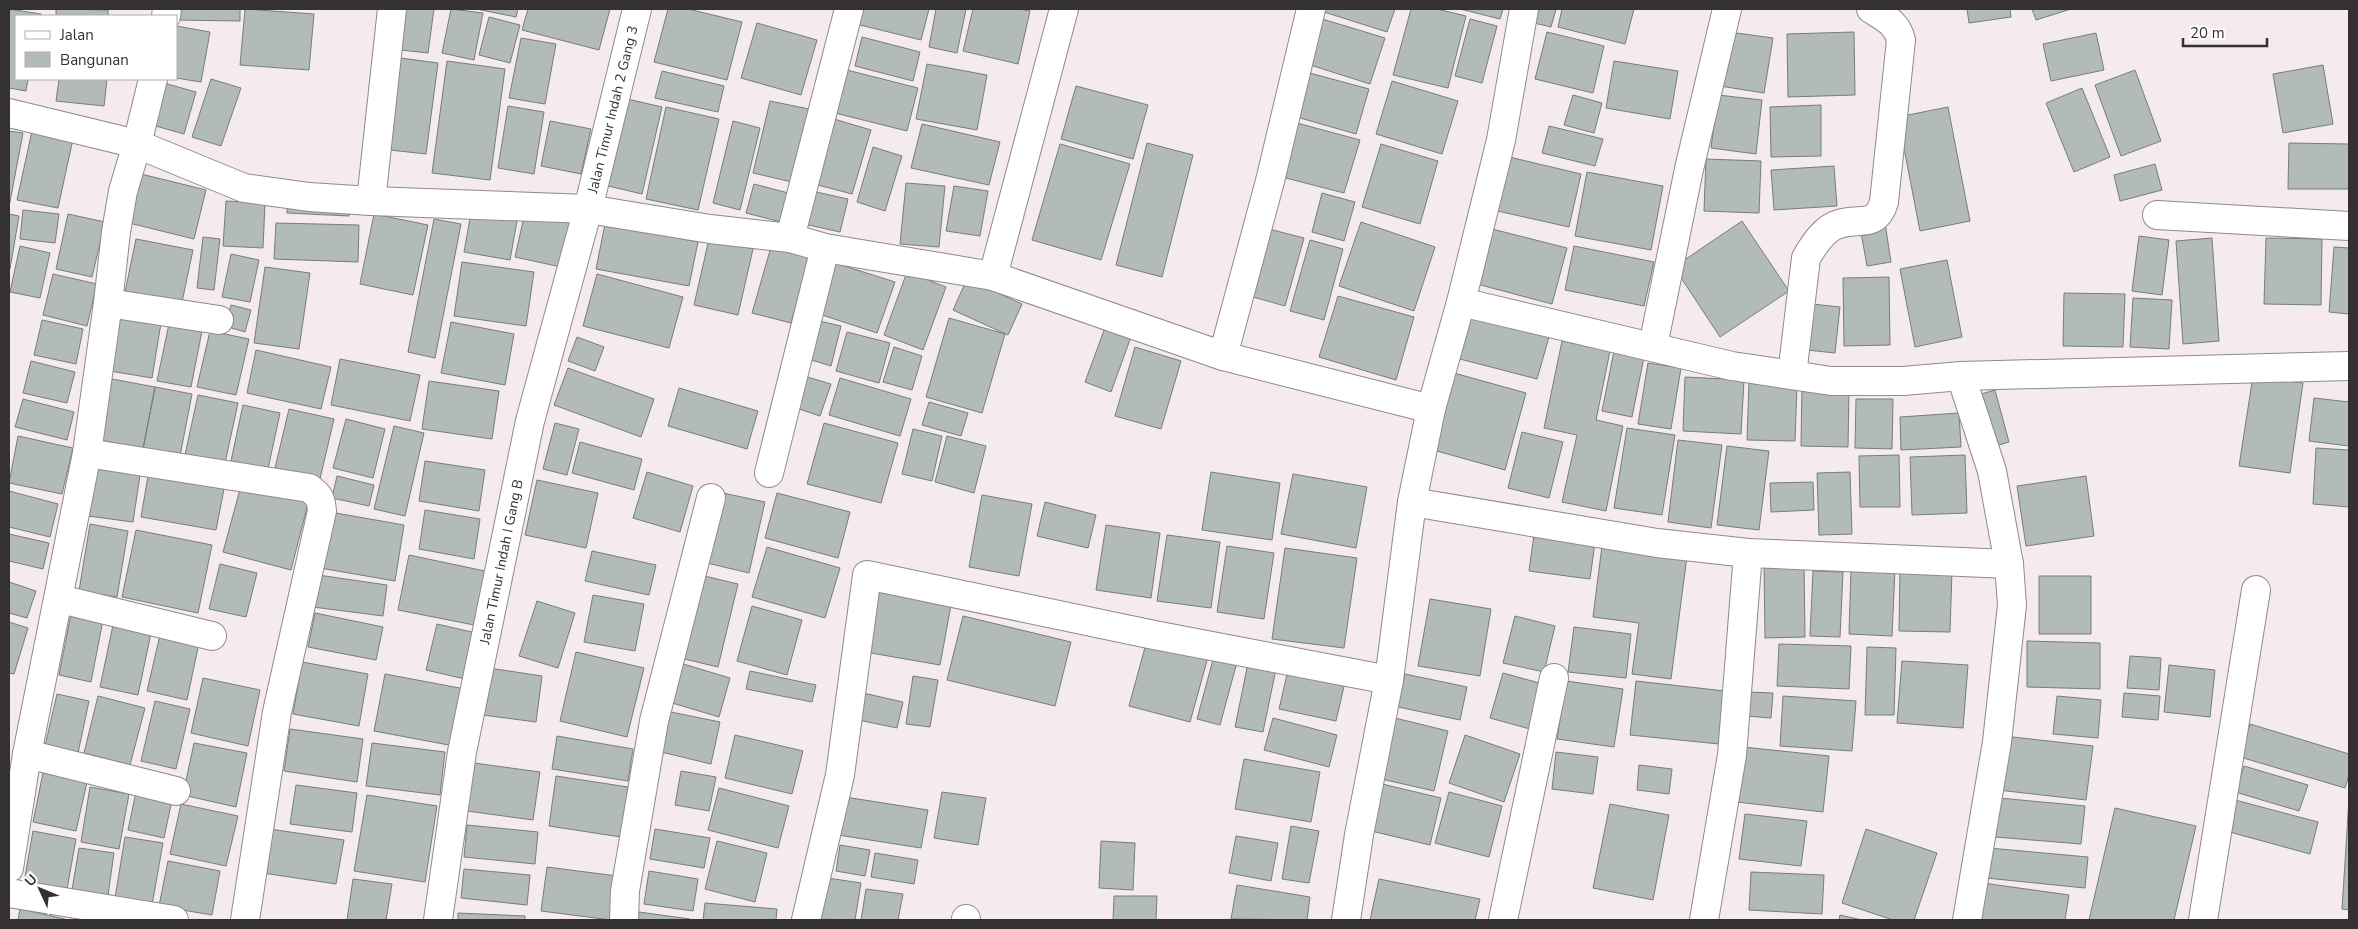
<svg xmlns="http://www.w3.org/2000/svg" width="2358" height="929" font-family="'Nunito Sans',sans-serif">
<style>
.building{fill:#b3bbb6;stroke:#767e79}
.lines{fill:none;stroke-linecap:round;stroke-linejoin:round}
.minor-casing{stroke:#91898c;stroke-width:30}
.minor{stroke:#fff;stroke-width:28}
.labels{text-anchor:middle;dominant-baseline:central;stroke-width:4;stroke-linejoin:round;paint-order:stroke}
.street-label{font-size:14px;fill:#353133;stroke:#fff}
</style>
<rect width="100%" height="100%" fill="#f4eaef"/>
<path class="building" d="M9,9L41,14L40,16H16V79H28L26,91L9,88Z
M56,9L108,10V16H56Z
M177,9H240V21L177,20Z
M245,9L314,14L309,70L240,65Z
M397,9H434L428,53L392,49Z
M451,9L483,13L474,60L442,53Z
M476,9H518L516,17Z
M528,9H610L599,50L522,30Z
M668,9H688L742,22L727,80L654,62Z
M860,9H929L921,40L856,24Z
M936,9H966L957,53L929,47Z
M973,9H1019L1030,11L1018,64L963,51Z
M1325,9H1395L1387,32L1324,12Z
M1411,9H1437L1466,16L1448,88L1393,75Z
M1460,9H1503L1500,19Z
M1538,9H1556L1551,27L1534,23Z
M1562,9H1634L1625,44L1558,27Z
M1967,9H2010L2011,17L1969,23Z
M2032,9H2071L2036,20Z
M489,17L520,25L510,63L479,55Z
M1319,18L1385,38L1370,84L1304,63Z
M1470,19L1497,26L1482,83L1455,76Z
M757,23L817,40L801,95L741,78Z
M176,26L210,32L201,82L176,78Z
M1547,32L1604,46L1593,93L1535,79Z
M1729,32L1773,38L1764,93L1720,86Z
M1854,32L1855,95L1788,97L1787,34Z
M2096,33L2104,70L2051,81L2043,44Z
M862,37L920,52L913,81L855,66Z
M521,38L556,44L545,104L509,98Z
M393,57L438,63L426,154L381,149Z
M447,61L505,69L490,180L432,173Z
M1614,61L1678,71L1670,119L1606,108Z
M927,64L987,75L977,130L916,119Z
M2323,65L2333,124L2283,133L2273,74Z
M843,69L918,88L907,131L831,112Z
M2135,70L2161,141L2121,156L2095,85Z
M662,71L724,86L718,112L655,98Z
M1306,72L1369,89L1356,134L1293,116Z
M59,79H107L104,106L56,101Z
M211,79L241,88L221,146L192,137Z
M1392,81L1458,101L1442,154L1376,134Z
M164,83L196,92L184,134L152,125Z
M1076,86L1148,105L1133,159L1061,139Z
M2082,88L2110,157L2074,172L2046,103Z
M1573,95L1602,103L1594,133L1564,125Z
M1718,95L1762,100L1756,154L1711,148Z
M623,98L662,107L642,194L604,185Z
M770,101L809,109L792,182L753,173Z
M1821,105V156L1771,157L1770,107Z
M508,106L544,112L534,174L498,168Z
M666,107L719,119L698,210L646,199Z
M1948,107L1970,221L1920,231L1898,117Z
M834,119L871,130L852,194L814,184Z
M550,121L591,129L581,174L541,166Z
M733,121L760,128L740,210L713,203Z
M1297,123L1360,140L1344,193L1282,177Z
M922,124L1000,142L989,185L911,168Z
M1549,126L1603,139L1595,166L1542,153Z
M9,131L23,133L9,207Z
M32,131L73,139L58,208L17,200Z
M1147,143L1193,155L1162,277L1116,265Z
M2289,143L2349,144V189H2288Z
M1060,144L1130,164L1101,260L1032,240Z
M1381,144L1438,161L1420,224L1362,207Z
M873,147L902,156L885,211L857,202Z
M1505,156L1581,174L1569,227L1493,210Z
M1706,159L1761,161L1759,213L1704,211Z
M2155,164L2162,190L2120,201L2114,175Z
M1834,166L1837,206L1774,210L1771,170Z
M1587,172L1663,186L1651,250L1575,236Z
M137,173L206,190L194,239L125,222Z
M906,183L945,186L939,247L900,244Z
M754,184L792,194L785,223L746,213Z
M954,186L988,191L980,236L946,231Z
M812,191L848,199L840,232L804,224Z
M1322,193L1355,202L1344,241L1312,232Z
M226,201L265,203L263,248L223,246Z
M287,202L350,205L349,216L287,213Z
M23,210L59,214L55,243L20,239Z
M525,212L570,222L561,267L515,257Z
M471,213L517,221L510,260L464,252Z
M9,214L19,216L10,269H9Z
M68,214L105,222L92,277L56,269Z
M374,214L428,225L413,295L360,284Z
M434,219L461,224L435,358L408,352Z
M1742,221L1789,291L1720,337L1674,267Z
M1361,222L1435,247L1414,311L1339,286Z
M276,223L359,225L358,262L274,259Z
M1885,223L1891,262L1867,266L1860,227Z
M605,224L698,242L689,286L596,269Z
M1265,228L1304,238L1285,306L1246,295Z
M1492,229L1567,248L1552,304L1477,284Z
M2139,236L2169,240L2162,295L2132,291Z
M203,237L220,239L214,290L197,288Z
M2212,238L2219,341L2183,344L2176,241Z
M2266,238L2322,239L2321,305L2264,304Z
M136,239L193,250L182,302L125,292Z
M709,239L753,249L738,315L694,305Z
M1310,240L1343,249L1324,320L1290,311Z
M20,246L50,253L40,298L10,292Z
M1574,246L1654,262L1644,306L1565,290Z
M771,247L810,257L791,323L752,313Z
M2334,247L2349,248V314L2329,312Z
M231,254L259,260L250,302L222,297Z
M1947,260L1962,337L1915,347L1900,269Z
M462,262L534,272L526,326L454,316Z
M835,263L895,282L877,333L819,314Z
M265,267L310,273L299,349L254,343Z
M907,272L946,287L923,350L884,335Z
M53,274L97,284L87,326L43,315Z
M597,274L683,297L669,348L583,326Z
M1889,277L1890,345L1844,346L1843,278Z
M967,279L1022,304L1008,335L953,310Z
M2064,293L2125,294L2123,347L2063,346Z
M1338,296L1414,317L1396,380L1319,357Z
M2133,298L2172,300L2169,349L2130,347Z
M1812,304L1840,307L1835,353L1807,350Z
M231,305L251,310L245,332L225,326Z
M1469,309L1551,330L1537,379L1456,358Z
M119,316L161,323L152,378L110,371Z
M949,318L1005,334L982,413L926,397Z
M42,320L83,329L76,364L34,355Z
M815,320L841,326L831,366L805,358Z
M451,322L514,334L505,385L441,373Z
M169,324L202,331L191,387L157,381Z
M1106,325L1132,334L1111,392L1085,382Z
M210,331L249,339L236,395L197,387Z
M847,332L890,343L879,383L836,371Z
M577,337L604,347L595,371L568,361Z
M1562,341L1610,351L1596,420L1623,426L1606,511L1562,502L1577,435L1544,428Z
M894,347L922,356L912,390L883,382Z
M1135,347L1181,361L1161,429L1115,416Z
M256,350L331,367L321,409L247,393Z
M1614,351L1644,357L1632,417L1602,411Z
M340,359L420,375L410,421L331,405Z
M31,361L75,372L67,403L23,393Z
M1648,363L1681,368L1671,429L1638,424Z
M568,368L654,399L641,437L554,405Z
M1454,373L1526,393L1505,470L1433,450Z
M804,376L831,384L820,416L793,407Z
M2253,376L2303,383L2290,473L2239,466Z
M1685,377L1744,380L1741,434L1683,431Z
M840,378L911,399L900,436L829,415Z
M112,379L155,387L143,449L100,440Z
M429,381L499,391L492,439L422,429Z
M1749,383L1797,384L1795,441L1747,440Z
M1802,386L1849,387L1848,447L1801,446Z
M155,387L192,394L180,456L143,449Z
M679,388L758,411L747,449L668,426Z
M1995,390L2009,442L1989,448L1974,396Z
M198,395L238,403L225,463L185,455Z
M2314,398L2349,402V446L2309,441Z
M23,399L74,412L67,440L15,427Z
M1856,399H1893L1892,449L1855,448Z
M929,402L968,413L961,436L922,425Z
M243,405L280,413L268,469L231,461Z
M289,409L334,419L320,479L275,468Z
M1959,413L1961,447L1901,450L1900,417Z
M346,419L385,429L373,478L333,468Z
M555,423L579,429L567,475L543,469Z
M824,423L898,443L881,503L807,484Z
M394,426L424,433L405,516L374,509Z
M1627,428L1675,435L1662,515L1614,508Z
M913,429L942,436L932,481L902,474Z
M1522,432L1563,442L1549,498L1508,488Z
M18,436L73,448L62,494L9,483Z
M947,436L986,446L974,493L935,482Z
M1678,440L1722,445L1711,528L1668,522Z
M580,442L642,459L634,490L572,473Z
M1727,446L1769,451L1759,530L1717,525Z
M2316,448L2349,450V507L2313,504Z
M1899,455L1900,507H1860L1859,456Z
M1965,455L1967,513L1912,515L1910,457Z
M425,461L485,470L479,511L419,501Z
M95,468L140,475L133,522L88,516Z
M647,472L693,486L680,532L633,518Z
M1211,472L1280,483L1272,540L1202,530Z
M1850,472L1852,534L1819,535L1817,473Z
M1293,474L1367,487L1356,548L1281,534Z
M148,476L224,489L216,530L141,517Z
M337,476L374,485L369,506L332,498Z
M2086,476L2094,536L2026,546L2017,486Z
M537,480L598,493L586,548L525,535Z
M242,482L309,500L291,570L223,552Z
M1813,482L1814,510L1771,512L1770,483Z
M9,491L58,504L50,537L9,527Z
M723,493L765,502L749,573L707,563Z
M777,493L850,512L838,558L765,538Z
M982,495L1032,504L1019,576L969,567Z
M1045,502L1096,515L1088,548L1037,536Z
M425,510L480,519L474,559L419,549Z
M330,512L404,525L395,581L320,568Z
M90,524L128,531L117,597L79,591Z
M1106,525L1160,533L1151,598L1096,590Z
M136,530L212,545L198,613L122,597Z
M9,534L49,543L43,569L9,561Z
M1167,535L1220,542L1211,608L1157,601Z
M1534,535L1595,542L1590,579L1529,571Z
M1227,546L1274,553L1264,619L1217,612Z
M1602,546L1687,556L1671,679L1632,674L1639,623L1593,617Z
M767,547L840,568L825,618L752,597Z
M1285,548L1357,558L1344,648L1272,639Z
M592,551L656,565L649,595L585,581Z
M409,555L485,571L474,625L398,610Z
M1764,563H1804L1805,637L1765,638Z
M220,564L257,573L246,617L209,609Z
M1851,568L1895,569L1892,636L1849,634Z
M1900,570L1952,571L1950,632L1899,631Z
M1813,571L1843,572L1840,637L1810,636Z
M696,574L738,584L718,667L676,657Z
M318,575L387,585L383,616L313,607Z
M2039,576H2091V634H2039Z
M9,582L36,591L27,618L9,613Z
M876,591L951,605L940,665L865,652Z
M593,595L644,604L635,651L584,642Z
M1430,599L1491,609L1480,676L1418,666Z
M537,601L575,613L558,668L519,656Z
M752,606L802,620L787,675L737,661Z
M315,613L383,627L376,660L308,647Z
M71,614L103,620L91,682L59,675Z
M963,616L1071,642L1055,706L947,680Z
M1515,616L1555,626L1544,672L1503,663Z
M9,622L28,628L14,674L9,673Z
M437,624L476,633L465,679L426,670Z
M113,625L151,633L138,695L100,687Z
M1574,627L1631,634L1626,678L1568,672Z
M160,635L199,643L187,700L147,691Z
M1147,640L1208,657L1190,722L1129,706Z
M2027,641L2100,643V689L2027,687Z
M1779,644L1851,646L1849,689L1777,686Z
M1867,647L1896,648L1894,715H1865Z
M576,652L644,668L627,737L560,721Z
M1214,656L1237,662L1220,725L1197,719Z
M2130,656L2161,658L2159,690L2127,688Z
M1902,661L1968,665L1963,728L1897,723Z
M302,662L368,674L359,726L293,714Z
M680,663L730,678L719,717L669,702Z
M1248,663L1276,669L1263,732L1235,727Z
M2169,665L2215,670L2210,717L2164,712Z
M489,668L542,676L536,722L483,715Z
M1288,670L1345,682L1336,721L1279,709Z
M750,671L816,685L812,702L746,689Z
M1503,673L1543,684L1530,729L1490,718Z
M385,674L465,689L454,746L374,731Z
M1405,674L1467,687L1460,720L1398,707Z
M913,676L938,680L930,727L906,724Z
M203,678L260,690L248,746L191,733Z
M1566,681L1623,689L1614,747L1557,739Z
M1636,681L1725,691L1719,744L1630,735Z
M1748,692L1773,693L1771,718L1746,716Z
M863,693L903,702L897,728L858,720Z
M2124,693L2160,696L2158,720L2122,717Z
M57,694L89,701L78,753L45,746Z
M98,696L145,708L130,765L84,753Z
M1783,696L1856,701L1852,751L1780,746Z
M2057,696L2101,700L2098,738L2053,734Z
M155,701L190,709L176,769L141,761Z
M666,711L720,722L711,764L657,751Z
M1391,717L1448,731L1434,791L1377,778Z
M1273,718L1337,735L1329,767L1264,750Z
M2250,724L2349,754V775L2345,788L2240,757Z
M290,729L363,739L357,782L284,771Z
M735,735L803,751L792,794L725,778Z
M1465,735L1520,754L1504,802L1449,783Z
M557,736L633,749L628,781L552,769Z
M2004,736L2093,746L2086,800L1998,790Z
M194,743L247,753L236,807L183,795Z
M372,743L445,752L440,795L366,786Z
M1743,747L1829,756L1823,812L1737,802Z
M1556,752L1598,757L1593,794L1552,789Z
M1244,759L1320,772L1311,822L1235,809Z
M474,763L540,772L533,820L467,811Z
M1639,765L1672,769L1669,794L1637,790Z
M2244,766L2308,785L2299,811L2235,792Z
M681,771L716,777L709,811L675,805Z
M43,773L87,782L76,831L33,822Z
M556,776L628,787L621,837L549,826Z
M1378,783L1441,798L1430,845L1367,830Z
M296,785L357,793L352,832L290,824Z
M90,787L129,794L119,849L81,842Z
M719,788L789,806L778,848L708,830Z
M136,792L172,800L164,838L128,830Z
M942,792L986,798L978,845L934,838Z
M1449,792L1502,806L1489,857L1435,843Z
M367,795L437,806L425,882L354,871Z
M845,797L928,810L921,848L838,835Z
M1999,798L2085,806L2081,844L1995,837Z
M2349,799V910L2342,909Z
M2235,800L2318,822L2310,854L2226,831Z
M181,804L238,816L226,866L170,854Z
M1610,804L1669,815L1653,900L1593,888Z
M2115,808L2196,826L2174,920H2089Z
M1745,814L1807,821L1801,866L1739,859Z
M467,825L538,832L535,864L464,857Z
M1291,826L1319,831L1309,883L1282,879Z
M270,829L344,840L336,884L263,873Z
M655,829L710,838L704,868L650,859Z
M1866,829L1937,853L1914,920H1893L1842,903Z
M33,831L76,839L67,889L24,882Z
M1236,836L1278,843L1271,881L1229,873Z
M125,837L163,843L152,905L115,898Z
M717,841L767,853L755,902L705,889Z
M1101,841L1135,843L1133,890L1099,888Z
M840,845L870,850L865,876L836,871Z
M79,848L114,853L108,895L72,890Z
M1989,848L2088,857L2085,888L1986,878Z
M875,853L918,860L914,884L871,877Z
M168,861L220,871L212,915L159,906Z
M547,867L617,876L611,920L541,911Z
M464,869L530,875L527,905L461,898Z
M649,871L698,879L693,911L644,904Z
M1751,872L1824,875L1822,914L1749,910Z
M821,877L861,883L855,920L814,919Z
M353,879L392,884L386,920H347Z
M1379,879L1480,899L1475,920H1370Z
M1983,883L2069,895L2065,920H1977Z
M1237,885L1310,897L1307,920L1231,919Z
M866,889L903,894L898,920H861Z
M1114,896H1157L1156,920H1113Z
M705,903L777,909L776,920H703Z
M20,909L65,919L64,920H18Z
M639,912L690,919V920H638Z
M458,913L525,916V920H458Z
M1840,915L1862,920H1839Z"/>
<g class="lines">
<defs>
<g id="minor">
<path d="M166,16L167,9"/>
<path d="M9,113L137,144L244,188L309,197L371,201L588,209L710,229L790,238L825,248L993,276L1223,356L1431,409"/>
<path d="M371,201L392,9"/>
<path d="M2157,215L2349,226"/>
<path d="M790,238L849,9"/>
<path d="M993,276L1064,9"/>
<path d="M1461,302L1732,366L1831,381H1903L1961,376L2349,366"/>
<path d="M108,303L219,320"/>
<path d="M1653,346L1689,169L1727,9"/>
<path d="M1223,356L1270,181L1311,9"/>
<path d="M1792,375L1806,258C1813,246 1824,228 1839,224C1859,217 1876,229 1884,202L1901,40C1897,23 1885,18 1871,9"/>
<path d="M1961,376L1992,471L2009,564L2012,605L1997,742L1967,920"/>
<path d="M87,453L309,488C319,495 321,499 322,511L277,712L245,920"/>
<path d="M769,473L825,248"/>
<path d="M1412,502L1657,543L1748,553L2009,564"/>
<path d="M60,599L212,636"/>
<path d="M27,754L176,791"/>
<path d="M9,868L27,754L87,453L108,303L116,232L123,191L137,144L153,79"/>
<path d="M9,893L174,920"/>
<path id="s1" d="M438,920L462,752L530,421L588,209L637,9"/>
<path d="M624,920L625,891L654,721L711,498"/>
<path d="M806,920L840,775L867,575L1154,635L1389,680"/>
<path d="M966,920V919"/>
<path d="M1346,920L1359,835L1389,680L1412,502L1431,409L1461,302L1501,140L1524,9"/>
<path d="M1503,920L1554,678"/>
<path d="M1704,920L1732,755L1748,553"/>
<path d="M2203,920L2256,590"/>
</g>
</defs>
<use href="#minor" class="minor-casing"/>
<use href="#minor" class="minor"/>
</g>
<g class="labels">
<g class="street-label">
<text stroke="none"><textPath href="#s1" startOffset="830">Jalan Timur Indah 2 Gang 3</textPath></text>
<text stroke="none"><textPath href="#s1" startOffset="364">Jalan Timur Indah I Gang B</textPath></text>
</g>
</g>
<rect width="2358" height="929" fill="none" stroke="#353133" stroke-width="20"/>
<rect x="15" y="15" width="162" height="65" fill="#ffffff" stroke="#aeadad"/>
<rect x="25" y="31" width="25" height="8" fill="#ffffff" stroke="#aeadad"/>
<text x="60" y="40" font-size="15" fill="#353133">Jalan</text>
<rect x="25" y="52" width="25" height="15" fill="#b3bbb6" stroke="#aeadad"/>
<text x="60" y="65" font-size="15" fill="#353133">Bangunan</text>
<g transform="translate(40 889) rotate(314)" stroke="#ffffff" stroke-width="4" paint-order="stroke">
<path d="M0-4L9 19L0 12L-9 19Z" fill="#353133"/>
<text y="-8" font-size="14" font-weight="bold" text-anchor="middle" fill="#353133">U</text>
</g>
<path d="M2183 38v8h84v-8" fill="none" stroke="#353133" stroke-width="2.5"/>
<text x="2190" y="38" font-size="15" fill="#353133" stroke="#ffffff" stroke-width="4" paint-order="stroke">20 m</text>
</svg>
